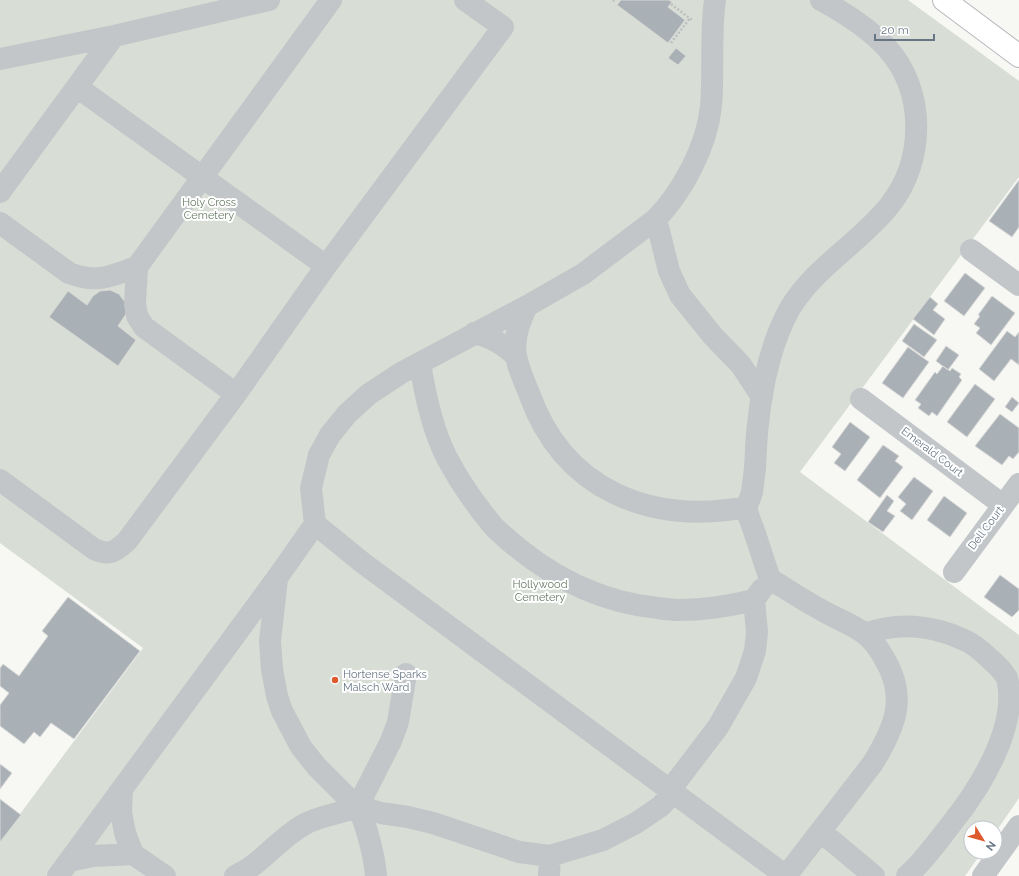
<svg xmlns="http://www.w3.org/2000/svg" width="1019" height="876" font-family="Raleway,sans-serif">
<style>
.green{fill:#d8ded5}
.building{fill:#a9b1b6;stroke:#d8d8d6}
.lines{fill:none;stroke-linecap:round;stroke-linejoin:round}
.major-casing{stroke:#b5b9bd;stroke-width:24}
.path{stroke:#bcbec0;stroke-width:2.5;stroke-dasharray:2 2;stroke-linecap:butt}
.minor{stroke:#c2c6c9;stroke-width:22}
.major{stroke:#fff;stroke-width:22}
.poi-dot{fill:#de5a2d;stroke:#fff;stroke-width:1.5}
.labels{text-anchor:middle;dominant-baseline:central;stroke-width:4;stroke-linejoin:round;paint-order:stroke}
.park-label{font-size:11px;fill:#697b65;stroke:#fff}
.street-label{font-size:11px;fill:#677684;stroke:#fff}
.poi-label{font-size:11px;fill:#677684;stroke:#fff;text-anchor:start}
</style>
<rect width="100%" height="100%" fill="#f7f7f4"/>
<path class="green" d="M0,0H908L1019,81V177L800,472L1019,635V798L995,833V828H971V852H982L965,876H0V841L143,648L0,543Z"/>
<path class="building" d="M621,0H669L672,2L668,7L685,20L668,43L617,5Z
M676,48L686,56L678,65L668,58Z
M1019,180V227L1012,237L989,221Z
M965,273L985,288L964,316L944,301Z
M110,290L119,294L125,302L126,314L118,326L136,340L118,366L49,317L68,291L87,305L93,296L100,291Z
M992,296L1015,313L991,345L976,333L980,328L974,324L980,316L978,315Z
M930,297L938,304L933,310L945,319L934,335L913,319Z
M914,324L937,340L924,357L902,341Z
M1007,331L1015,337L1019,332V365L1011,359L994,381L979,369Z
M946,346L959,355L948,370L936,361Z
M908,347L929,362L903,398L882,383Z
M943,366L950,371L952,368L961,374L959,377L962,380L937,416L932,412L929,416L918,408L921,404L915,400L935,372L937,374Z
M975,384L995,399L967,437L947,422Z
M1012,397L1019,403L1012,412L1005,407Z
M1000,414L1019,428V452L1013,459L1009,456L1002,465L975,446Z
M850,422L870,437L845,471L834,463L841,454L832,447Z
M883,445L899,456L895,461L903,467L880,498L857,480Z
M914,477L933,491L912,520L900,511L906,504L898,497Z
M887,495L894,501L887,511L895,516L883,532L868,522Z
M944,496L967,513L950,537L927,520Z
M1000,575L1019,589V610L1012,617L984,597Z
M68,597L140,651L74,739L51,723L40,737L34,732L24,744L0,726V705L9,693L0,686V668L3,664L19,676L48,636L42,631Z
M0,764L12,773L0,789Z
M0,799L21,815L0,842Z"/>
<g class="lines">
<defs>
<path id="major" d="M944,0L1019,56"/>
</defs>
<use href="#major" class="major-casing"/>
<path class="path" d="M613,1L614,0
M671,4L692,20
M671,43L690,18"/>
<path class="minor" d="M0,59L114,36L269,0
M77,87L326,266
M0,192L114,36
M656,219L669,271L680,295L713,336L741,365L762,397
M0,223L69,273C98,284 109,276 137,267
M971,250L1019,285
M527,306C520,320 513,339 516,356C518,368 524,381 529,393C563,490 650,525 747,507
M474,333C492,338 502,343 516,356
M420,363C425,395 432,429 447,458C457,477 469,495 482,512C486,517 490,523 495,528C540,571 595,602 658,608C665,609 672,610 679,610C703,610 730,606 754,600L762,589
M236,394L144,327L137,316L135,304L137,267L331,0
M861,399L1003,505
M0,480L94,549C109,556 115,552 127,541L236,394L326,266L503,27L465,0
M315,524L363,563L786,876
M954,572L1019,484
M277,579L270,641L272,669L277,696L282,711L301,747L317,767L346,796L358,806L381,813L408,817L433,823L519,852L550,856L603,840L636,823L661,806L667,799L670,790L718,727L746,678L755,651L757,632L754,600
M865,634C897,622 931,625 962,639C973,643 983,652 991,660C997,665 1003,671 1007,678C1019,726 980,788 952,823C938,841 924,861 907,876
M122,789L121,812L125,833L133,854
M819,834L831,840L874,876
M69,861L93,856L133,854L165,876
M58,876L277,578L315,524L311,488L319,455L330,435L347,414L369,394L401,373L527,306L583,274L656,219C683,191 707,146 711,106C714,71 710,35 715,0
M235,876C262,864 279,838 305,824C322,815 341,814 358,806
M376,876C374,851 367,829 358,806L391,741L398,722L406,674
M549,876L550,856
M786,876L873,763C895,727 908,697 884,658C879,649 873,640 865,634C854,625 837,619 825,612C806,602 788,590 770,579C764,562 759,545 753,528C751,522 747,514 747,508C747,503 751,497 752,492C753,484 754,476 755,468C756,454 756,439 758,424C762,385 770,345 789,310C814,267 859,244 890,205C925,160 926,91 887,48C869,28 845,13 821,0
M983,876L1019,826"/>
<use href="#major" class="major"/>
</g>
<circle class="poi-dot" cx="335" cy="680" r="4"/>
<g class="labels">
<g class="park-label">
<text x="209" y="202">Holy Cross<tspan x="209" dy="13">Cemetery</tspan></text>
<text x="540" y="584">Hollywood<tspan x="540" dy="13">Cemetery</tspan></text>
</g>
<g class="street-label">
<text transform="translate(932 452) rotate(37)">Emerald Court</text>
<text transform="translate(986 528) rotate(-53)">Dell Court</text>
</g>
<g class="poi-label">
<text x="343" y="674">Hortense Sparks<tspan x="343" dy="13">Malsch Ward</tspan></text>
</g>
</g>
<g transform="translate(983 840) rotate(127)"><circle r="19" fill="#ffffff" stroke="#c2c8ce"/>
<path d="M0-3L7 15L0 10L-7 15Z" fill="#de5a2d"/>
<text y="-6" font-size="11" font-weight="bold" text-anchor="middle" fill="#677684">N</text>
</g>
<path d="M875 34v6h59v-6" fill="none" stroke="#677684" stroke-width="2"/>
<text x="881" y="34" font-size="12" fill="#677684" stroke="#ffffff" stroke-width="3" paint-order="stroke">20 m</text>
</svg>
